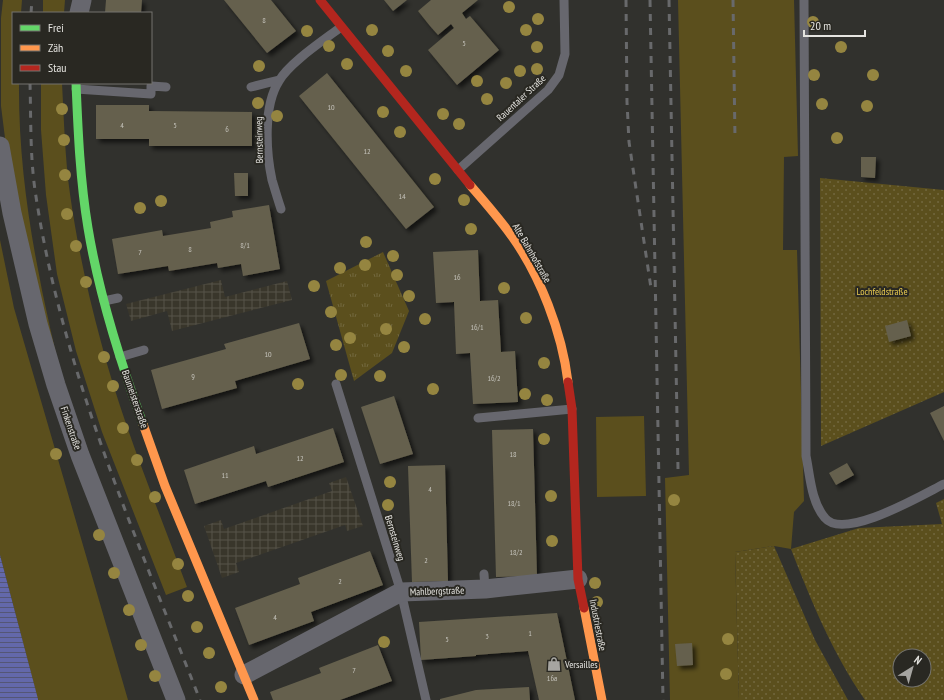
<svg xmlns="http://www.w3.org/2000/svg" width="944" height="700" font-family="'PT Sans Narrow',sans-serif">
<style>
.industrial{fill:url(#industrial-grid)}
.grass{fill:#5b4f1d}
.park{fill:url(#park-tufts)}
.garden{fill:url(#garden-dots);fill-rule:evenodd}
.water{fill:url(#water-rules)}
.building{fill:#65604d;filter:url(#shadow)}
.lines{fill:none;stroke-linecap:round;stroke-linejoin:round}
.lane{stroke:#67676e;stroke-width:9}
.street{stroke:#67676e;stroke-width:19}
.fast{stroke:#63d668;stroke-width:9}
.slow{stroke:#ff974d;stroke-width:9}
.jam{stroke:#b3261e;stroke-width:9}
.rail{stroke:#68696b;stroke-width:3;stroke-dasharray:7 7;stroke-linecap:butt}
.tree{fill:#958540}
.labels{text-anchor:middle;dominant-baseline:central;stroke-width:4;stroke-linejoin:round;paint-order:stroke}
.number-label{font-size:8px;fill:#c5c3bb}
.street-label{font-size:10px;fill:#e5e4e0;stroke:#292822}
.park-label{font-size:10px;fill:#e7ca50;stroke:#292822}
.poi-label{font-size:10px;fill:#e5e4e0;stroke:#292822;text-anchor:start}
</style>
<defs>
<pattern id="industrial-grid" width="8" height="8" patternUnits="userSpaceOnUse"><rect width="8" height="8" fill="#39362b"/><path d="M0 4h8M4 0v8" fill="none" stroke="#565349"/></pattern>
<pattern id="park-tufts" width="24" height="20" patternUnits="userSpaceOnUse"><rect width="24" height="20" fill="#5b4f1d"/><path d="M3 7l-1-3M5 7V3M7 7l1-3M15 17l-1-3M17 17v-4M19 17l1-3" fill="none" stroke="#72683e"/></pattern>
<pattern id="garden-dots" width="8" height="8" patternUnits="userSpaceOnUse"><rect width="8" height="8" fill="#5b4f1d"/><path d="M2 2h.1M6 6h.1" fill="none" stroke="#72683e" stroke-width="1.8" stroke-linecap="round"/></pattern>
<pattern id="water-rules" width="6" height="5" patternUnits="userSpaceOnUse"><rect width="6" height="5" fill="#6368aa"/><path d="M0 2.5h6" fill="none" stroke="#545676"/></pattern>
<filter id="shadow"><feDropShadow dx="3.5" dy="3.5" stdDeviation="2" flood-color="#0009"/></filter>
</defs>
<rect width="100%" height="100%" fill="#31312d"/>
<path class="industrial" d="M221,280L225,297L287,281L292,300L172,331L167,311L131,321L126,304Z
M346,477L363,526L347,531L345,525L236,563L239,572L222,578L204,526L221,520L224,529L332,491L329,483Z"/>
<path class="grass" d="M3,0H22L21,13H13V83H19C18,192 42,298 68,403L12,194L1,106V18Z
M43,0H65L64,13H43Z
M678,0H794L798,156L784,157L783,250H797L804,501L794,512L791,549L774,546L735,552L739,700H670L665,478L689,475Z
M41,83H62C64,120 65,158 70,194C77,244 88,294 101,342C123,426 157,506 187,587L166,595L102,432L76,351L57,274L46,195L41,130Z
M0,240L14,308L128,700H38L0,555Z
M644,416L646,496L597,497L596,417Z"/>
<path class="park" d="M383,252L409,311L392,353L354,381L326,281Z"/>
<path class="garden" d="M820,178L944,190V392L821,446Z
M944,499V700H865C833,654 811,601 791,549L859,528L942,524L936,503ZM900,656H924V680H900Z
M774,546L815,640L848,700H739L735,552Z"/>
<path class="water" d="M0,555L38,699V700H0Z"/>
<path class="building" d="M106,0H142L141,13H105Z
M224,0H271L296,31L267,53Z
M384,0H407L393,11Z
M431,0H478L462,13L466,19L470,16L499,50L457,85L428,50L454,28L451,24L438,35L430,26L418,11Z
M327,73L434,207L406,229L299,96Z
M96,105H149V111L252,112V146H149V139H96Z
M861,157H876L875,178L861,177Z
M234,173H248V196H235Z
M269,205L280,269L243,276L241,264L218,268L217,263L169,271L168,266L118,274L112,239L162,230L163,236L211,228L210,222L233,217L232,211Z
M478,250L480,301L498,300L501,352L515,351L518,402L473,404L470,353L456,354L454,302L436,303L433,252Z
M907,320L911,336L889,342L885,326Z
M299,323L310,359L235,381L237,388L162,409L151,370L226,349L224,344Z
M394,396L413,454L380,464L361,407Z
M944,406V441L930,413Z
M333,428L344,462L268,487L266,481L195,504L184,470L254,446L256,454Z
M533,429L537,576L496,577L492,430Z
M847,463L854,475L836,485L829,473Z
M445,465L448,581L412,582L408,466Z
M370,551L383,585L311,612L314,621L249,645L235,608L300,584L298,578Z
M557,613L575,700H539L528,651L476,655V656L421,660L419,622Z
M692,643L693,665L677,666L675,644Z
M378,645L392,681L340,700H273L270,692L321,673L319,668Z
M529,687L530,700H440V699L476,690Z"/>
<g class="lines">
<path class="lane" d="M804,0L806,456C810,475 811,502 825,518C844,541 922,495 944,484
M251,87L279,80
M76,89L151,94V86L166,87
M458,170L548,90L559,75L565,54L564,0
M281,209C278,200 275,190 272,180C266,152 263,106 279,81C289,63 324,40 341,27
M104,301L118,298
M120,357L144,350
M336,384L401,592L426,700
M478,418L572,409
M484,574L485,589"/>
<path class="street" d="M79,13L82,0
M0,146L12,213L38,324L56,385L80,455L176,700
M244,675L401,592L485,589L578,579"/>
<path class="fast" d="M76,83C78,131 80,180 88,228C99,295 120,361 143,424"/>
<path class="slow" d="M470,185C484,201 498,217 511,235C540,275 562,332 568,382
M143,424L165,486L254,700
M584,608L602,700"/>
<path class="jam" d="M320,0L470,185
M568,382L572,409L578,579L584,608"/>
<path class="rail" d="M626,0L627,102L629,142L651,288
M650,0L663,700
M669,0L678,469
M733,0L735,139
M31,13L32,0
M30,83C31,118 30,155 35,190C61,368 135,534 200,700"/>
</g>
<g class="tree">
<circle cx="509" cy="7" r="6"/>
<circle cx="538" cy="19" r="6"/>
<circle cx="813" cy="22" r="6"/>
<circle cx="372" cy="30" r="6"/>
<circle cx="526" cy="30" r="6"/>
<circle cx="307" cy="31" r="6"/>
<circle cx="329" cy="46" r="6"/>
<circle cx="537" cy="47" r="6"/>
<circle cx="841" cy="47" r="6"/>
<circle cx="388" cy="51" r="6"/>
<circle cx="347" cy="64" r="6"/>
<circle cx="259" cy="66" r="6"/>
<circle cx="537" cy="69" r="6"/>
<circle cx="406" cy="71" r="6"/>
<circle cx="520" cy="71" r="6"/>
<circle cx="814" cy="75" r="6"/>
<circle cx="873" cy="75" r="6"/>
<circle cx="477" cy="81" r="6"/>
<circle cx="506" cy="83" r="6"/>
<circle cx="487" cy="99" r="6"/>
<circle cx="258" cy="103" r="6"/>
<circle cx="822" cy="104" r="6"/>
<circle cx="867" cy="106" r="6"/>
<circle cx="62" cy="109" r="6"/>
<circle cx="383" cy="112" r="6"/>
<circle cx="443" cy="114" r="6"/>
<circle cx="277" cy="116" r="6"/>
<circle cx="459" cy="124" r="6"/>
<circle cx="400" cy="132" r="6"/>
<circle cx="837" cy="138" r="6"/>
<circle cx="64" cy="140" r="6"/>
<circle cx="65" cy="175" r="6"/>
<circle cx="435" cy="179" r="6"/>
<circle cx="464" cy="200" r="6"/>
<circle cx="161" cy="201" r="6"/>
<circle cx="140" cy="208" r="6"/>
<circle cx="67" cy="214" r="6"/>
<circle cx="471" cy="229" r="6"/>
<circle cx="366" cy="242" r="6"/>
<circle cx="76" cy="246" r="6"/>
<circle cx="393" cy="256" r="6"/>
<circle cx="365" cy="265" r="6"/>
<circle cx="340" cy="268" r="6"/>
<circle cx="397" cy="275" r="6"/>
<circle cx="86" cy="282" r="6"/>
<circle cx="314" cy="286" r="6"/>
<circle cx="504" cy="288" r="6"/>
<circle cx="409" cy="296" r="6"/>
<circle cx="331" cy="312" r="6"/>
<circle cx="526" cy="318" r="6"/>
<circle cx="425" cy="319" r="6"/>
<circle cx="386" cy="329" r="6"/>
<circle cx="350" cy="338" r="6"/>
<circle cx="336" cy="345" r="6"/>
<circle cx="404" cy="347" r="6"/>
<circle cx="104" cy="357" r="6"/>
<circle cx="544" cy="363" r="6"/>
<circle cx="341" cy="375" r="6"/>
<circle cx="380" cy="376" r="6"/>
<circle cx="298" cy="384" r="6"/>
<circle cx="113" cy="386" r="6"/>
<circle cx="433" cy="389" r="6"/>
<circle cx="525" cy="394" r="6"/>
<circle cx="547" cy="400" r="6"/>
<circle cx="123" cy="428" r="6"/>
<circle cx="544" cy="439" r="6"/>
<circle cx="56" cy="454" r="6"/>
<circle cx="137" cy="460" r="6"/>
<circle cx="390" cy="482" r="6"/>
<circle cx="551" cy="496" r="6"/>
<circle cx="155" cy="497" r="6"/>
<circle cx="674" cy="500" r="6"/>
<circle cx="388" cy="505" r="6"/>
<circle cx="99" cy="535" r="6"/>
<circle cx="552" cy="541" r="6"/>
<circle cx="178" cy="564" r="6"/>
<circle cx="114" cy="573" r="6"/>
<circle cx="595" cy="583" r="6"/>
<circle cx="188" cy="596" r="6"/>
<circle cx="597" cy="602" r="6"/>
<circle cx="129" cy="610" r="6"/>
<circle cx="197" cy="627" r="6"/>
<circle cx="728" cy="639" r="6"/>
<circle cx="384" cy="642" r="6"/>
<circle cx="141" cy="645" r="6"/>
<circle cx="209" cy="653" r="6"/>
<circle cx="726" cy="674" r="6"/>
<circle cx="155" cy="676" r="6"/>
<circle cx="221" cy="687" r="6"/>
</g>
<defs>
<symbol id="shop-bare" viewBox="-9 -9 18 18"><path d="M-5-2.5h2.3a2.7 3.5 0 0 1 5.4 0H5L5.5 6h-11ZM-1.5-2.5h3a1.5 2.3 0 0 0-3 0Z" fill="#a6a5a1" stroke="#292822" stroke-width="2.5" paint-order="stroke"/></symbol>
</defs>
<g fill-rule="evenodd">
<use href="#shop-bare" x="544" y="654" width="20" height="20"/>
</g>
<g class="labels">
<g class="number-label">
<text x="264" y="20">8</text>
<text x="464" y="43">5</text>
<text x="331" y="107">10</text>
<text x="122" y="125">4</text>
<text x="175" y="125">5</text>
<text x="227" y="129">6</text>
<text x="367" y="151">12</text>
<text x="402" y="196">14</text>
<text x="245" y="245">8/1</text>
<text x="190" y="249">8</text>
<text x="140" y="252">7</text>
<text x="457" y="277">16</text>
<text x="477" y="327">16/1</text>
<text x="268" y="354">10</text>
<text x="193" y="376">9</text>
<text x="494" y="378">16/2</text>
<text x="513" y="454">18</text>
<text x="300" y="458">12</text>
<text x="225" y="475">11</text>
<text x="430" y="489">4</text>
<text x="514" y="503">18/1</text>
<text x="516" y="552">18/2</text>
<text x="426" y="560">2</text>
<text x="340" y="581">2</text>
<text x="275" y="617">4</text>
<text x="530" y="633">1</text>
<text x="487" y="636">3</text>
<text x="447" y="639">5</text>
<text x="354" y="670">7</text>
<text x="552" y="678">16a</text>
</g>
<g class="street-label">
<text transform="translate(521 98) rotate(-43)">Rauentaler Straße</text>
<text transform="translate(259 140) rotate(-91)">Bernsteinweg</text>
<text transform="translate(532 253) rotate(60)">Alte Bahnhofstraße</text>
<text transform="translate(135 399) rotate(71)">Baumeisterstraße</text>
<text transform="translate(71 428) rotate(71)">Finkenstraße</text>
<text transform="translate(395 538) rotate(73)">Bernsteinweg</text>
<text transform="translate(437 591) rotate(-2)">Mahlbergstraße</text>
<text transform="translate(598 625) rotate(79)">Industriestraße</text>
</g>
<g class="park-label">
<text x="882" y="291">Lochfeldstraße</text>
</g>
<g class="poi-label">
<text x="565" y="664">Versailles</text>
</g>
</g>
<rect x="12" y="12" width="140" height="72" fill="#292822" stroke="#74736e"/>
<rect x="20" y="25" width="20" height="6" fill="#63d668" stroke="#74736e"/>
<text x="48" y="32" font-size="12" fill="#e5e4e0">Frei</text>
<rect x="20" y="45" width="20" height="6" fill="#ff974d" stroke="#74736e"/>
<text x="48" y="52" font-size="12" fill="#e5e4e0">Zäh</text>
<rect x="20" y="65" width="20" height="6" fill="#b3261e" stroke="#74736e"/>
<text x="48" y="72" font-size="12" fill="#e5e4e0">Stau</text>
<g transform="translate(912 668) rotate(37)"><circle r="19" fill="#292822" stroke="#74736e"/>
<path d="M0-3L7 15L0 10L-7 15Z" fill="#a6a5a1"/>
<text y="-6" font-size="11" font-weight="bold" text-anchor="middle" fill="#e5e4e0">N</text>
</g>
<path d="M804 30v6h61v-6" fill="none" stroke="#e5e4e0" stroke-width="2"/>
<text x="810" y="30" font-size="12" fill="#e5e4e0" stroke="#292822" stroke-width="3" paint-order="stroke">20 m</text>
</svg>
